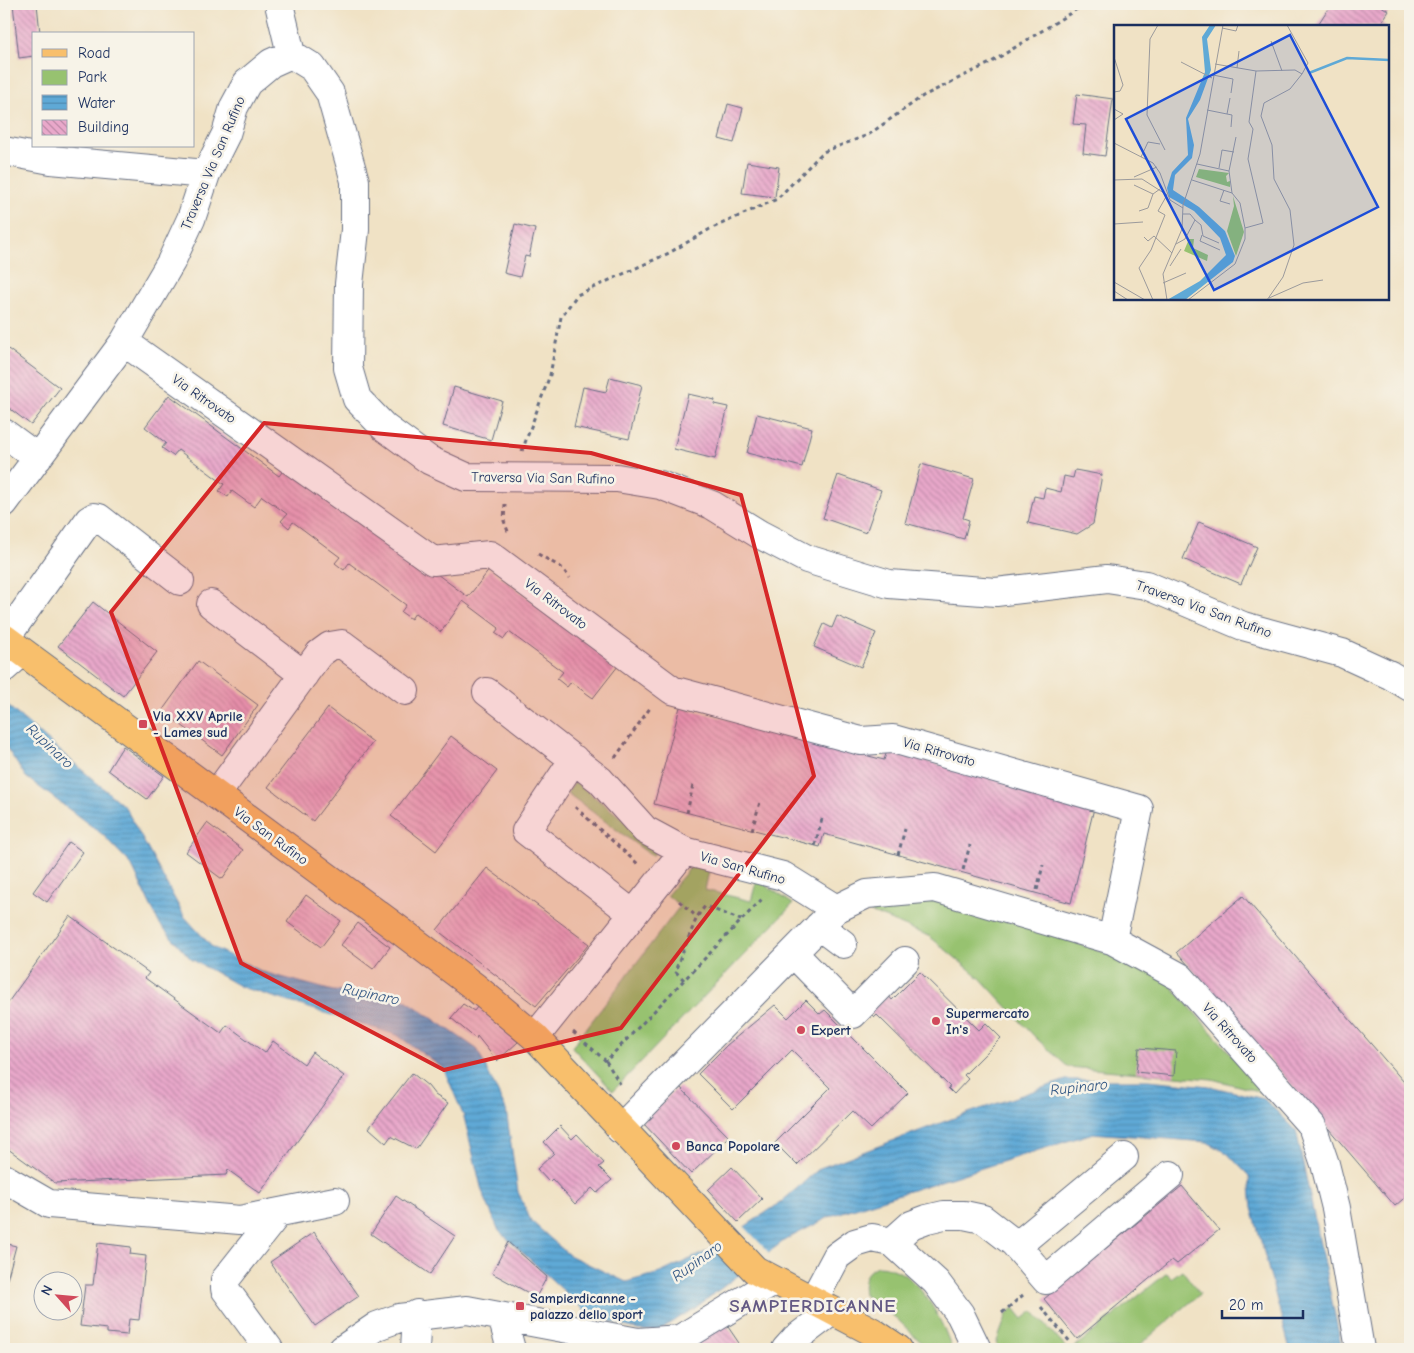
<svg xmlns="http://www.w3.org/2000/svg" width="1414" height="1353" font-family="'Comic Neue',sans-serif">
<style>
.green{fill:#97c270;stroke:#597867}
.water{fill:url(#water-rules);stroke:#3d6c9a}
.pier{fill:#f0e2c5}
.building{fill:url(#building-back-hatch)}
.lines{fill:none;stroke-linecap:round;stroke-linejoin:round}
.minor-casing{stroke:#666e82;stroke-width:30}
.major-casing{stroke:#666e82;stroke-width:30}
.path{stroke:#666e82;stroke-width:3;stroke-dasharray:4 4;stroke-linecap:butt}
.minor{stroke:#fff;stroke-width:28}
.major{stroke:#f8bf6c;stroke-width:28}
.marked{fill:#d62828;fill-opacity:0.2;stroke:#d62828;stroke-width:4;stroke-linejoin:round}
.poi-dot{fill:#d1495b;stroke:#f7f3e8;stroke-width:2}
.labels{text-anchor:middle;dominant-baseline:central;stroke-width:5;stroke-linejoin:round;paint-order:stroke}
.street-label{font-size:14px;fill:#1b2f5e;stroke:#f7f3e8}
.poi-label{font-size:14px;font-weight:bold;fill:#1b2f5e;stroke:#f7f3e8;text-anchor:start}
.water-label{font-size:15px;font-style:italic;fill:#2f5482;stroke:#f7f3e8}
.district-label{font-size:19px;font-weight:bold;letter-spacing:1px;fill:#635984;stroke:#f7f3e8}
.inset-river{fill:none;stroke:#5fa9d6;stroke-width:2.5}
.inset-road{fill:none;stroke:#9b9a9c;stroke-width:1}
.view{fill:#1d4ed8;fill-opacity:0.15;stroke:#1d4ed8;stroke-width:2.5}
.inset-edge{fill:none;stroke:#1b2f5e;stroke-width:2.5}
</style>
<defs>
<pattern id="water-rules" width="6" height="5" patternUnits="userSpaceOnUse" patternTransform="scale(1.25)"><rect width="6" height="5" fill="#5fa9d6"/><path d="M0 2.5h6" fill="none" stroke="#4e8ab1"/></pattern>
<pattern id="building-back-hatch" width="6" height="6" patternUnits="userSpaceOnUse" patternTransform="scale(1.25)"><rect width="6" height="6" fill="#e9a8ca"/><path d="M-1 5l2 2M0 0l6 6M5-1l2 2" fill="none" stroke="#bc89a7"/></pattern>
</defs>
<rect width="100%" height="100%" fill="#f7f3e8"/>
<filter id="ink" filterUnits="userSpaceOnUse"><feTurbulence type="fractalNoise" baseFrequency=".02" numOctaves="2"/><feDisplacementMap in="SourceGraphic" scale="10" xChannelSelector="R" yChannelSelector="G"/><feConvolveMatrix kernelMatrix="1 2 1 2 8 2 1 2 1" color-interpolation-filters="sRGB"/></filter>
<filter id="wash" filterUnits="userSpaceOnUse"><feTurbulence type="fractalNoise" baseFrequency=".0096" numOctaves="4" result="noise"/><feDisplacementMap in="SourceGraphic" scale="20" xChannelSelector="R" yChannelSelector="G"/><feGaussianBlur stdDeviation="1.12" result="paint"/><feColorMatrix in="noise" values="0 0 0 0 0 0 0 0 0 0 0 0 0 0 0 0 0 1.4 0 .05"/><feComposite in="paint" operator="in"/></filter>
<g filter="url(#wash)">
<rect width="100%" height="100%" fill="#f0e2c5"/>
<path class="green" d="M575,782L659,847L652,856L567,793Z
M695,862L710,867L705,890L751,901L757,879L793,904L613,1091L572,1047L680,906L667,895Z
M932,896L1134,962L1166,980L1265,1093L1212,1079L1068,1067L1035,1037L980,978L929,936L865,910L899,898Z
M877,1266C916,1266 941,1317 952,1349H928L896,1318L864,1295C862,1281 864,1272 877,1266Z
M1182,1270L1200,1294L1135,1349H1072L1167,1273L1171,1278Z
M1014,1308L1023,1319L1033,1311L1067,1349H1001L996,1344L1007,1314Z"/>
<path class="water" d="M4,700L9,707L125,807L184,916L212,947L263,972L333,991L400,996L477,1049L506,1110L518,1192L531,1221L569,1255L626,1282L660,1273L710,1250L780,1203L820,1168L954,1118L1066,1080H1148L1209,1086L1264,1099L1296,1130L1342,1349H1290L1252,1208L1249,1176L1227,1153L1207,1142L1093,1133L833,1215L785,1240L695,1308L658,1331L638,1330L590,1315L499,1231L482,1191L464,1117L444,1069L397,1035L241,987L191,959L159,923L131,864L102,834L26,777L4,744Z"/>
<path class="pier" d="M743,1225L770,1254L748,1271L726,1236Z"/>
<g id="blocks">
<path class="building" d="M13,4H37L40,33L34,34V56L19,58Z
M1331,4H1378L1389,11L1381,23L1386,26H1317Z
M1077,94L1113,99L1105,156L1083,153L1086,125L1073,124Z
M728,104L743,108L734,143L719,139Z
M747,162L779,167L775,197L742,193Z
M515,224L535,229L529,257L525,256L520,277L504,273Z
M4,346L60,388L31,425L4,404Z
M610,377L642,385L629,439L574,427L583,387L606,392Z
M454,387L502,401L491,440L443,426Z
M688,394L715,400L714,404L728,407L715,459L674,449Z
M169,395L279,476L288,464L468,597L490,569L618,666L593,698L571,682L567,687L557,679L563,672L509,632L504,639L495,633L499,628L463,601L441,632L415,613L411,619L401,612L406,605L349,563L344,570L335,563L340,557L293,522L289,528L281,521L287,514L262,496L254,507L232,491L228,497L219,491L224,484L178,450L173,456L162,448L166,443L145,427Z
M757,414L812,428L802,467L747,453Z
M921,464L974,479L963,518L969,520L964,539L905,523Z
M1075,470L1102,475L1093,524L1077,534L1028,523L1034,496L1043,498L1045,488L1061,492L1064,476L1073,478Z
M838,475L881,490L866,533L823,518Z
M1199,522L1257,547L1241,584L1183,559Z
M93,602L157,652L123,696L58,646Z
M837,616L876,633L861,667L814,647L824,624L832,628Z
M198,661L258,705L222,755L162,711Z
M680,707L884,760L887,751L1095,804L1071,903L824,834L820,847L654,804Z
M328,708L373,742L313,821L268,787Z
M451,736L497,771L436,851L391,816Z
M123,746L164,776L147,799L108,770Z
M207,823L243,850L222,879L186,852Z
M69,842L83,852L47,902L33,892Z
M487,868L589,944L536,1006L437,930Z
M306,895L341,921L321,947L287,922Z
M1243,896L1410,1089V1193L1395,1206L1177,952Z
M70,916L149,973L145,978L221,1033L227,1025L265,1053L273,1041L304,1064L312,1052L344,1076L260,1193L228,1170L226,1175L55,1183L4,1146V1008Z
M358,923L390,947L373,969L341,945Z
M920,972L979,1030L986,1023L1001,1038L964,1075L968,1079L954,1094L948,1088L950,1087L877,1015L875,1017L870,1012L888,995L892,1000Z
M806,1000L820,1014L825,1010L908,1093L871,1129L852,1111L797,1165L775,1143L830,1088L792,1050L733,1109L698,1074L727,1045L775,1005L788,1018Z
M463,1004L474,1011L478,1006L518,1042L497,1061L477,1036L476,1039L451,1018Z
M1139,1048L1176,1051L1174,1076L1136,1072Z
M412,1073L428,1086L435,1095L448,1103L416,1149L391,1136L386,1143L369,1128Z
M679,1086L729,1137L691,1174L642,1122Z
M560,1126L572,1139L577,1134L604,1163L599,1167L612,1180L597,1193L592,1188L575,1204L552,1179L549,1182L537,1169L554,1153L544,1142Z
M732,1167L762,1199L738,1222L708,1190Z
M1182,1186L1219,1230L1177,1264L1172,1260L1077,1339L1044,1299Z
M396,1196L455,1236L430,1274L371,1234Z
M314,1232L359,1296L315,1326L270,1262Z
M508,1242L547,1277L536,1297L492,1273Z
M4,1243L16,1246L4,1291Z
M98,1243L131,1247L130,1254L146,1256L139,1320L129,1319L127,1335L107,1333V1329L80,1326L85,1285H93Z
M724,1321L743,1349H693L689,1344Z"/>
</g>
</g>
<g filter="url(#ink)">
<use href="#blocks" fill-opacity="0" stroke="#666e82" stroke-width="1"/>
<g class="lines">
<defs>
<path id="minor" d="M279,4L291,54
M4,151L51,160L206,174
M124,342L433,561L490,555L672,690L861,741L893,739L1139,809L1112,940L1180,977L1312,1126L1325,1164L1336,1208L1360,1349
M4,433L38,458
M4,503L124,342L171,262L191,219L206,174L226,134L234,107L247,83L271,63L291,54L312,67L330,93L355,181V230L349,284L348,368L357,399L384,427L429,460L466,477L617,478L660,485L712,505L759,534L807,559L889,584L996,592L1107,579L1146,585L1243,626L1342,653L1390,675L1410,687
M211,604L304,675
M5,639L89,520L94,517L99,518L180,581
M4,668L22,652
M487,692L600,780L645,830L684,851L783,876L836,909L867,894L935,888L1112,940
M574,759L526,831L633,914
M216,795L319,654L330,646L342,644L405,691
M819,926L843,944
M793,953L853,1014L905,961
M535,1037L684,851
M620,1129L836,909
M4,1178L49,1204L240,1220L335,1201
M892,1242L911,1225L927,1219L944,1215H964L983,1219L1014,1243L1025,1239L1124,1157
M1014,1243L1046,1280L1170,1175
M813,1301L837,1256L855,1243L872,1238L892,1242L936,1282L960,1314L977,1349
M502,1317L511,1349
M269,1349L225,1289V1280L278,1213
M343,1349L377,1326L399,1318L467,1310L638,1342L680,1339L775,1281
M415,1349L417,1314
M786,1349L795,1339L832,1311"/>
<path id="major" d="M4,638L402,932L475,987L535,1037L755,1270L873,1332L898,1349"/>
</defs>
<use href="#minor" class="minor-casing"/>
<use href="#major" class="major-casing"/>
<path class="path" d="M522,451L550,375L561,317L577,295L669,253L710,229L777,199L823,152L868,135L923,96L990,63L1085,4
M505,504L504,521L509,534
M538,554L562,568L570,578
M615,758L650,708
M575,807L639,865
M687,813L693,785
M752,830L760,802
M815,846L822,818
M898,855L905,829
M963,870L970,845
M1037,890L1043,865
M679,901L697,917
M684,980L675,971L697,917L705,906L741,920
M573,1032L606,1061L762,899
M606,1061L620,1084
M1041,1307L1071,1343
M1002,1313L1023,1295"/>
<use href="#minor" class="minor"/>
<use href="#major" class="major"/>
</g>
</g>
<path class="marked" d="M264,423L591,453L741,495L814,776L621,1028L444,1070L241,963L111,612Z"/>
<g class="poi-dot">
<rect x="138" y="719" width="10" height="10" rx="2.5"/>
<circle cx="936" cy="1021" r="5"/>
<circle cx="801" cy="1030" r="5"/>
<circle cx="676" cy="1146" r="5"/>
<rect x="515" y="1301" width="10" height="10" rx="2.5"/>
</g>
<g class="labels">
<g class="street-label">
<text transform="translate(213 163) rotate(-67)">Traversa Via San Rufino</text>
<text transform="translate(204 399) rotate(35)">Via Ritrovato</text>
<text transform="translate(543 478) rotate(1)">Traversa Via San Rufino</text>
<text transform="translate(556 604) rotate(37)">Via Ritrovato</text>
<text transform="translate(1204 609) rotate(20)">Traversa Via San Rufino</text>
<text transform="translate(939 752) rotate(16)">Via Ritrovato</text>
<text transform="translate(271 836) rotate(36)">Via San Rufino</text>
<text transform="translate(743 868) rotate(16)">Via San Rufino</text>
<text transform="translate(1230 1033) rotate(48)">Via Ritrovato</text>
</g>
<g class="poi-label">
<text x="153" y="716">Via XXV Aprile<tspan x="153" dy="16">- Lames sud</tspan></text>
<text x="946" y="1013">Supermercato<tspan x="946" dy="16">In's</tspan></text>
<text x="811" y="1030">Expert</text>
<text x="686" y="1146">Banca Popolare</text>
<text x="530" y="1298">Sampierdicanne -<tspan x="530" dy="16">palazzo dello sport</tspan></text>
</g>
<g class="water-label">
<text transform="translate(50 746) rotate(43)">Rupinaro</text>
<text transform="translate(371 994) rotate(12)">Rupinaro</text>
<text transform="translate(1079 1087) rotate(-6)">Rupinaro</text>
<text transform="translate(697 1261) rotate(-36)">Rupinaro</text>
</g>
<g class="district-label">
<text x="813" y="1306">SAMPIERDICANNE</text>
</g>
</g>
<g transform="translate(1114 25)">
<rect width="275" height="275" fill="#f0e2c5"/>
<path d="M85,144L115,148L112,151L113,157L116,156V162L82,152ZM119,171L130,207L122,231L113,206L120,181ZM75,214H80L79,223L94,230L93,236L70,226Z" fill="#97c270"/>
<path d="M96,0H102L93,14L97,45L86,75L74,94L80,120L78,133L61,150L59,165L85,182L111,206L121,231L119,237L71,275H53L86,256L112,230L106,213L80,186L55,172L53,163L58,147L74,130L72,93L91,47L88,12Z" fill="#5fa9d6"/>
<path class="inset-river" d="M195,48L233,33L275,35"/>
<path class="inset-road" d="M44,0L36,14L33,90L51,125M173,0L194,38L188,49M108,3L122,6L124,0M157,16L168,46M0,32L9,60L6,66L0,67M67,37L98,53M101,39L142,46L181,45L188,49L176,64L150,78L147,91L158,120L160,154L176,185L180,220L169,252L153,275M123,43L125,26M99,50L119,54L117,68M0,84L9,89L0,95M93,85L118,90L117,102M113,89L116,73M122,112L115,146L118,168L126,178L131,203M0,118L39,138L46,148L56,175L69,183M27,132L34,117L46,119M83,139L115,146M105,143L108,125L120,127M20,152L43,142M0,155L28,154L53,170M78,155L118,168M20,160L39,169L46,164M110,165L106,176L116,179M25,186L34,183L39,169M81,195L87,200L89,211L105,218M0,199L29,197M88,210L86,216L106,225M30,212L34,216L40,211L58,228M62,219L71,214L81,195L76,189H69M56,241L67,224M0,257L31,275M49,258L72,248M0,266L14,275M155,273L189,258L209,255M39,275L25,243L37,225L51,190L44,186L53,170M53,275L49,249L68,204L69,180L86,129L109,0M74,275L121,239L131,214V203L149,198L134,134L139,104L135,97L142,46"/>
<path class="view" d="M176,10L264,182L100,265L12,94Z"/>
<rect width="275" height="275" class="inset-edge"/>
</g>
<rect width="1414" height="1353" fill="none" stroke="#f7f3e8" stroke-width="20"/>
<rect x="32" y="32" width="162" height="115" fill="#f7f3e8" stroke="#9fa5b1"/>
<rect x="42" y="49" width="25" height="8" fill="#f8bf6c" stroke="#9fa5b1"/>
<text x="78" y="58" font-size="15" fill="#1b2f5e">Road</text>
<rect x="42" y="70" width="25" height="15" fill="#97c270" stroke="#9fa5b1"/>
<text x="78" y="82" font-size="15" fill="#1b2f5e">Park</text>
<rect x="42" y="95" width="25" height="15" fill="url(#water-rules)" stroke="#9fa5b1"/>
<text x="78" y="108" font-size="15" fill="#1b2f5e">Water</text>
<rect x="42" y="120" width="25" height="15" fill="url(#building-back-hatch)" stroke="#9fa5b1"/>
<text x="78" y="132" font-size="15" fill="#1b2f5e">Building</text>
<g transform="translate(58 1296) rotate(297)"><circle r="24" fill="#f7f3e8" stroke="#9fa5b1"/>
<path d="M0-4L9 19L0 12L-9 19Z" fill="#d1495b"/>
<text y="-8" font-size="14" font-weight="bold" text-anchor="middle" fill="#1b2f5e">N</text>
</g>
<path d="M1222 1310v8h81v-8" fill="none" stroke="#1b2f5e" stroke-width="2.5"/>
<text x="1229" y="1310" font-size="15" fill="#1b2f5e" stroke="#f7f3e8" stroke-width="4" paint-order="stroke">20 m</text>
</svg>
